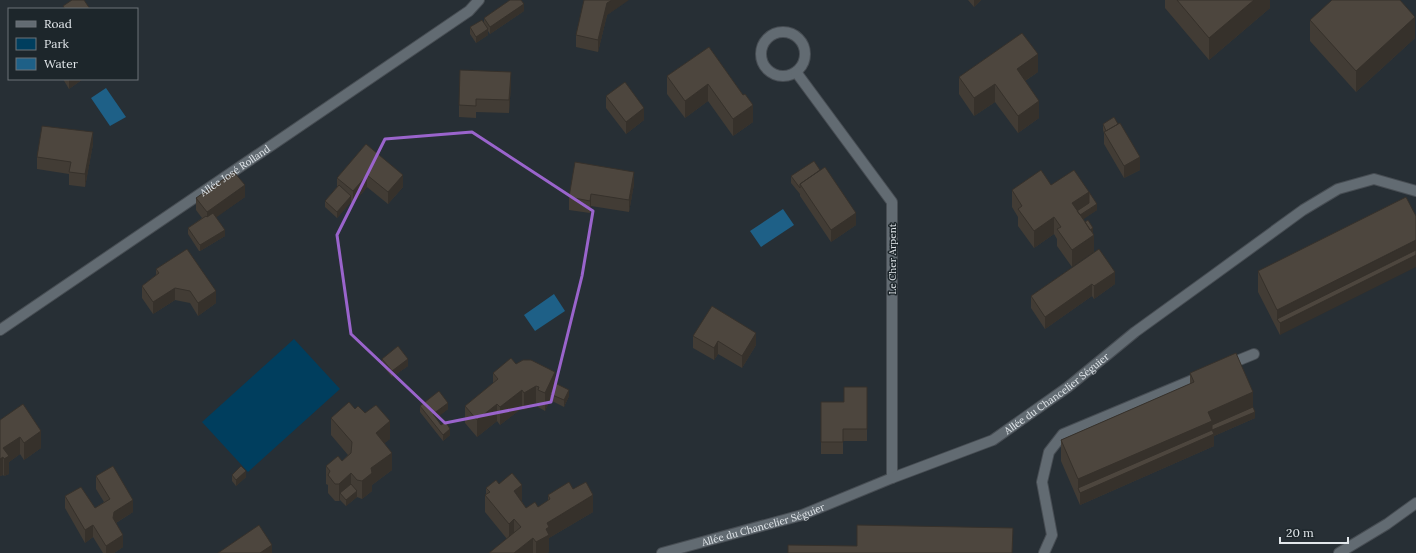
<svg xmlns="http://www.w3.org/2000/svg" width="1416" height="553" font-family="Lora,serif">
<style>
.green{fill:#003e5e}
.water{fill:#1e6087}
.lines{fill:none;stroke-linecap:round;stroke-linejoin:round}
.minor-casing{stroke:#474d53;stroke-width:12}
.minor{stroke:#626b72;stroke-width:10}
.wall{fill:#423c35}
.shaded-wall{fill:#36312b}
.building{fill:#4d463e;stroke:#36312b}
.marked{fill:none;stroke:#9a64cc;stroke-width:3;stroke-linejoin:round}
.labels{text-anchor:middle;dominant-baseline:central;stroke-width:3;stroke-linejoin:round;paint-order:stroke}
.street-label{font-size:10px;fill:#e2e7eb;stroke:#1d262b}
</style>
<rect width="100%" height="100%" fill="#272f35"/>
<path class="green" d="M294,339L340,389L248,472L202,422Z"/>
<path class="water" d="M106,88L126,117L110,126L91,98Z
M783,209L794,225L761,247L750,231Z
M554,294L565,311L535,331L524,315Z"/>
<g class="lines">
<defs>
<g id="minor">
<circle cx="783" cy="54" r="22"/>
<path d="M796,72L892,202V478"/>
<path id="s1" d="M0,330L469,11L479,0"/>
<path d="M1227,365L1254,354"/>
<path id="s2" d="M662,553L802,515L892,478L993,440L1068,387L1135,332L1211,277L1303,210L1338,189L1374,179L1416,191"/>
<path d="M1044,553L1052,535L1042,482L1049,452L1063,434L1202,376"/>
<path d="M1339,553L1387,524L1416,503"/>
</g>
</defs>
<use href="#minor" class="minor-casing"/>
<use href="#minor" class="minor"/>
</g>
<path class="wall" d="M629,0L607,15L598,52L576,47V35Z
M968,0H981L974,7Z
M1165,0H1270V8L1209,60L1165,8Z
M524,11L490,34L488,31V35L476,43L470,34V27L484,22V18Z
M1310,20L1415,38L1356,92L1310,41Z
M709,47L743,95L753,122L733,136L708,101L685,118L667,94V76Z
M1038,72L1025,81L1039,118L1018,133L995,102L974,116L959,94V77Z
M63,79H83L69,89Z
M511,84L509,113L476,112V118L459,117V105Z
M606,96L644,120L626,134L606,108Z
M1103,124L1140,170L1124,178L1104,144V133L1103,130Z
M93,144L85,187L69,185V174L37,169V157Z
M366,144L403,187L388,204L367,187L353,204L351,202L337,218L325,207V201L337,187V178Z
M791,176L856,225L831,242L800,196V194L791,183Z
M634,184L629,212L591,206L590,213L569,210V197Z
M1051,185L1089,192L1097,210L1083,219L1072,267L1057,246V239L1054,234L1034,248L1018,226V217L1012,207V190Z
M245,197L216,217L225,236L200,251H199L188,234V228L202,218L196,210V198Z
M1416,216L1280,335L1258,292V271Z
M1099,249L1115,284L1094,299L1092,296L1045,329L1031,308V296Z
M156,269L216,303L198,316L190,303L175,300L153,314L142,298V286L156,275Z
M693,336L756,345L742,368L718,354L714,360L693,348Z
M382,359L408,366L392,377L382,365Z
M516,364L555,383L569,396L564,407L550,400L545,411L538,407V404L536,403L524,410L522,408L500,425L497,421L477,437L465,423V406L493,383V373Z
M1190,373L1253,407L1255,418L1214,436V446L1080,505L1061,461V440L1190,384Z
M867,387V441H843V454H821V402H844Z
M420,406L448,409L436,418L441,425L450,435L443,441L420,412Z
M355,409L365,413L390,439L384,443L392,470L372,485V491L362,499L357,497L346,506L340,500L339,501H335L328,493V485L326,484V466L342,461L348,455L331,435V418Z
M0,420L41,448L24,460L20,454L9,462V474L4,476L3,475L0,476Z
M232,475L246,477L236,486L232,481Z
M96,476L133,512L116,523L123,547L114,553H103L93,537L85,543L65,508V496L95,508L104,502L96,489Z
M499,484L522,502L526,508L538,507L548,501V495L573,489L593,512L549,538V552L547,553H489L507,539L485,512V495L486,494V488Z"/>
<path class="shaded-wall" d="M612,0H629L607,15L598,52V40L607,3Z
M974,0H981L974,7Z
M1254,0H1270V8L1209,60V38Z
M524,4V11L490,34V27Z
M1415,17V38L1356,92V71Z
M488,29V35L476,43V37Z
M1038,54V72L1017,86V69Z
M511,72V84L509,113V100Z
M69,79H83L69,89Z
M708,84V101L685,118V101Z
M995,84V102L974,116V98Z
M1039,101V118L1018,133V116Z
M753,105V122L733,136V119Z
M644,108V120L626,134V122Z
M93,132V144L85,187V174Z
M1140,157V170L1124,178V166Z
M634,172V184L629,212V200Z
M367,175V187L353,204V191Z
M403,175V187L388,204V192Z
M245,185V197L207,224V212Z
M1089,192V209L1075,219L1072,203Z
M591,194V206L590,213V201Z
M351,196V202L337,218V212Z
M1097,204V210L1075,225V219Z
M856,213V225L831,242V230Z
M1054,217V234L1034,248V231Z
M1093,228V234L1085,233Z
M225,230V236L200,251V245Z
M1094,235V252L1072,267V250Z
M1416,240V267L1280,335V323L1277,319V310Z
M1115,272V284L1094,299V286Z
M1092,284V296L1045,329V317Z
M175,288V300L153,314V302Z
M216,291V303L198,316V303Z
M756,333V345L742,368V356Z
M718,341V354L714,360V348Z
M408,359V366L392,377V371Z
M555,372V390L550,394V400L545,411V393Z
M536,386V403L524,410V393Z
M522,390V408L500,425V407Z
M569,390V396L564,407V400Z
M1253,392V412H1255V418L1214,436V446L1080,505V493L1078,488V479L1208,412Z
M448,403V409L433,421V414Z
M497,404V421L477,437V420Z
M390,421V439L376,450V433Z
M450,429V435L443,441V435Z
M41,431V448L24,460V443Z
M20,437V454L9,462V474L4,476V459L3,448Z
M392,453V470L372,485V491L362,499V481L371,468Z
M3,457V475L0,476V459Z
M246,471V477L236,486V480Z
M351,473V490L340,493V500L339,501V484Z
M522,485V502L514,491Z
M357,491V497L346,506V500Z
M593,495V512L549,538V552L547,553H536V542L546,529L547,523Z
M133,500V512L114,524L113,518L114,512Z
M514,519V536L509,541V524Z
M93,525V537L85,543V530Z
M123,535V547L114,553H106V546Z
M533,538V553H514Z
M272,545V553H260Z"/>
<path class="building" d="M72,0H84L90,9H65L63,6Z
M510,0H521L524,4L490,27L484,18Z
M584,0H612L607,3L598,40L576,35Z
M1177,0H1254L1209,38Z
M1332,0H1400L1415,17L1356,71L1310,20Z
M482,20L488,29L476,37L470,27Z
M1022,33L1038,54L1017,69L1039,101L1018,116L995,84L974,98L959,77Z
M709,47L743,95L745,94L753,105L733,119L708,84L685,101L667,76Z
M460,70L511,72L509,100L476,99V106L459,105Z
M625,82L644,108L626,122L606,96Z
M1114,117L1118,124L1106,131L1103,124Z
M1120,123L1140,157L1124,166L1104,132Z
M42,126L93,132L85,174L69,172L71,162L37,157Z
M366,144L403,175L388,192L367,175L353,191L337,178Z
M814,161L820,170L800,184V188L791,176Z
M575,162L634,172L629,200L591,194L590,201L569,197Z
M825,167L856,213L831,230L800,184Z
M1041,170L1051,185L1074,170L1089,192L1072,203L1094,235L1072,250L1057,229L1061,227L1054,217L1034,231L1018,209L1022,206L1012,190Z
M234,172L245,185L207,212L196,198Z
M339,185L351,196L337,212L325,201Z
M1089,192L1097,204L1080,215L1077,211L1089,203Z
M1406,197L1416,216V240L1277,310L1258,271Z
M213,213L225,230L200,245L199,244L188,228L206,216L207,217Z
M1088,220L1093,228L1090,230L1085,222Z
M187,249L216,291L198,303L190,291L175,288L153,302L142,286L159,273L156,269Z
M1099,249L1115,272L1094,286L1092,284L1045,317L1031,296Z
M1416,250V255L1280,323L1277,319Z
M712,306L756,333L742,356L718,341L714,348L693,336Z
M398,346L408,359L392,371L382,359Z
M1236,353L1253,392L1208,412L1212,421L1078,479L1061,440L1194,382L1190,373Z
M511,358L516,364L523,360H531L555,372L545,393L538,390L539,387L536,386L524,393L522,390L500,407L497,404L477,420L465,406L498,379L493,373Z
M555,383L569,390L564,400L550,394Z
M844,387H867V429H843V442H821V402H844Z
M439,391L448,403L433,414L441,425L446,422L450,429L443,435L420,406Z
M349,402L355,409L358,406L365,413L376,405L390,421L376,433L392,453L371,468L372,473L362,481L357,480L351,473L339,484H335L328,475L330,471L326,466L338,456L342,461L351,453L352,442L331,418Z
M23,404L41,431L24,443L20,437L3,448L9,456L4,459L3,457L0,459V420Z
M1253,407L1255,412L1212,430V425Z
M1212,430L1214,434L1080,493L1078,488Z
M113,466L133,500L114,512L113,518L123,535L106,546L93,525L85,530L65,496L81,487L95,508L110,499L96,476Z
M241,466L246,471L236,480L232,475Z
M512,473L522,485L514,491L526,508L535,502L538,507L550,499L548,495L569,482L573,489L586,482L593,495L547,523L549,527L546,529L549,535L536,542L533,538L514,553H489L521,527L514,519L509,524L485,495L490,492L486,488L496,480L499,484Z
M351,484L357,491L346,500L340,493Z
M259,525L272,545L260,553H218Z
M857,525L1013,528L1012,553H788V545L857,546Z"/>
<path class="marked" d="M472,132L593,211L582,276L551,402L445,423L351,334L337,235L385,139Z"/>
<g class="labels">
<g class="street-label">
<text stroke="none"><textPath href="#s1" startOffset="284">Allée José Rolland</textPath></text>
<text transform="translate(892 259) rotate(-90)">Le Cher Arpent</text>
<text stroke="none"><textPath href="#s2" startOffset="429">Allée du Chancelier Séguier</textPath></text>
<text stroke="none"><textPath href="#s2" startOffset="105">Allée du Chancelier Séguier</textPath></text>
</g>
</g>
<rect x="8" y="8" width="130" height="72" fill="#1d262b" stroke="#6c7378"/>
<rect x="16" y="21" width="20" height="6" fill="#626b72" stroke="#6c7378"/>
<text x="44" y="28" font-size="12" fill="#e2e7eb">Road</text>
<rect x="16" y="38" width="20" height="12" fill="#003e5e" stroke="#6c7378"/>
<text x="44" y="48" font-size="12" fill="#e2e7eb">Park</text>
<rect x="16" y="58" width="20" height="12" fill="#1e6087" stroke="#6c7378"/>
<text x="44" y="68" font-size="12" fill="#e2e7eb">Water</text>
<path d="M1280 537v6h68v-6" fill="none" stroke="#e2e7eb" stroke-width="2"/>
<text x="1286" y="537" font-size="12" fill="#e2e7eb" stroke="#1d262b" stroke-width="3" paint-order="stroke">20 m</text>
</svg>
